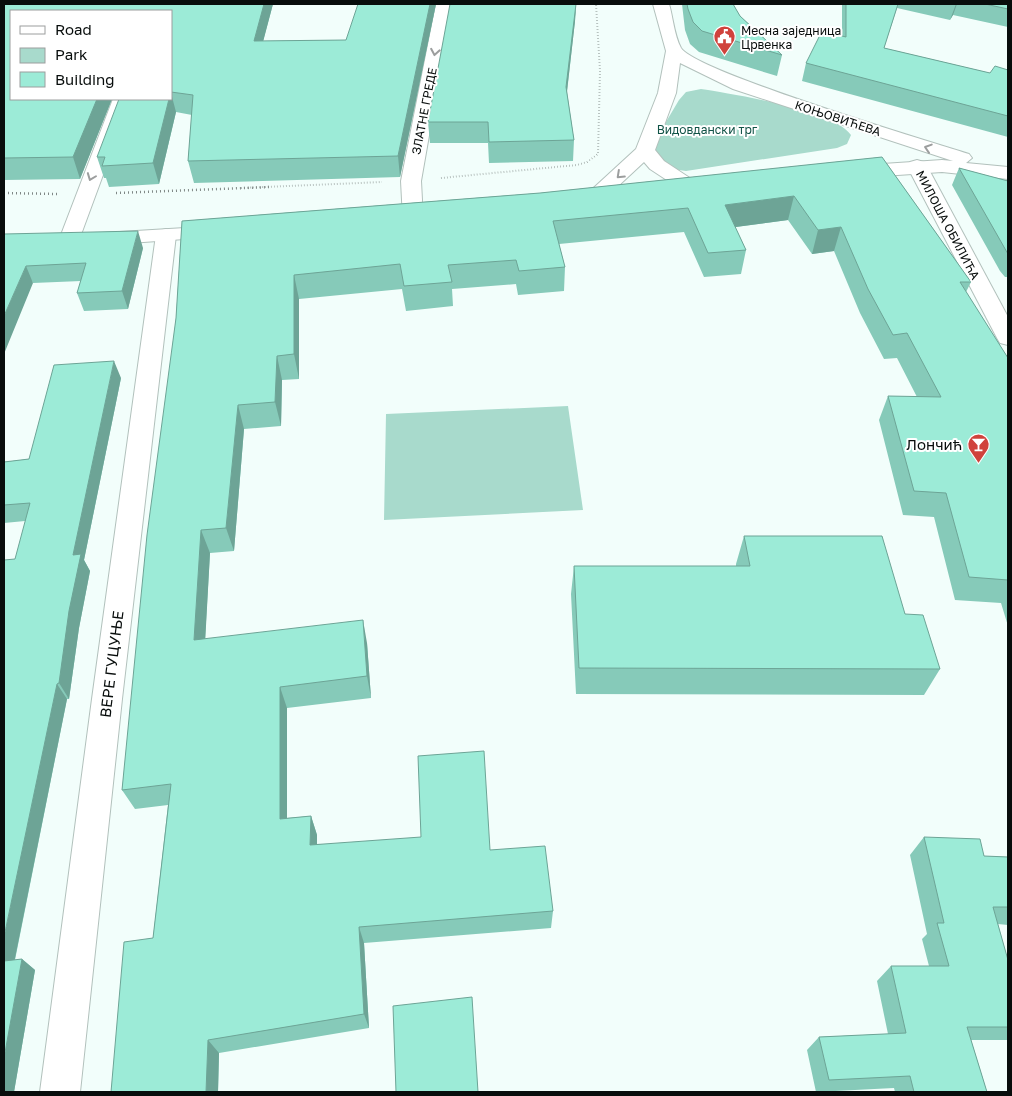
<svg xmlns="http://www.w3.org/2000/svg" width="1012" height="1096" font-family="'Golos Text',sans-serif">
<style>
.green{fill:#a8dacc}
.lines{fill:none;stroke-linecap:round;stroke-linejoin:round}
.minor-casing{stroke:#b2c1bc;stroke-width:2}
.tertiary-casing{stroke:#b2c1bc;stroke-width:2}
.secondary-casing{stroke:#b2c1bc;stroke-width:2}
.path-far1{stroke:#7f8785;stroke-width:2;stroke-dasharray:0.5 2.5;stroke-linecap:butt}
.path{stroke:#7f8785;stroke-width:2.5;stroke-dasharray:1 3;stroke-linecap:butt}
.minor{fill:#fff;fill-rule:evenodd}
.tertiary{fill:#fff;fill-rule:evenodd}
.secondary{fill:#fff;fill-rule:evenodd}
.wall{fill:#86cab9}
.shaded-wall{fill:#6da496}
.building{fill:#9cebd7;stroke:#6da496}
.oneway{stroke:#9c9e9e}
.labels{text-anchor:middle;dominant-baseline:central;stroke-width:4;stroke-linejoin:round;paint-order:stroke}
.far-poi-label{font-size:12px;fill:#080d0c;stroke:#fff;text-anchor:start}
.far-street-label{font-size:12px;fill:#080d0c;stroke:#fff}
.far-park-label{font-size:12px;fill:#105246;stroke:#fff}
.poi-label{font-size:15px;fill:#080d0c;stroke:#fff;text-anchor:end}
.street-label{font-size:15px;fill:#080d0c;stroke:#fff}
</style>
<rect width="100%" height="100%" fill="#f2fefb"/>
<path class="green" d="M701,89C733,94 834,110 851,135L847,144L837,148L686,171L672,169L655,158L657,137L679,100L686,92Z
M568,406L583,510L384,520L386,414Z"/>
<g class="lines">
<defs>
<path id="minor" d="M436,4H452L421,181L423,219L420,223L413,225L406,223L403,219L401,181Z
M113,99H131L79,240L76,244L69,246L62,244L59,240Z
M166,229L173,231L176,235L122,699L80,1092H40L92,699L156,235L159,231Z"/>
<path id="tertiary" d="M917,160L924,162L927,166L1008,317V345L1000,343L997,338L907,166L910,162Z"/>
<path id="secondary" d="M653,4H669C673,17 674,35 681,48C696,72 928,141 969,154L972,158L966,163L1008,167V179L942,172L853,178L846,176L843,172L846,168L853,166L942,160L953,161L733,89L680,63L676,93L655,150L664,161L702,186L705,190L702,194L695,196L688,194L650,169L644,162L601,202L594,204L587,202L584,198L587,194L636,149L658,93L666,51Z
M218,226L225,228L228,232L225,236L103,245L96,243L93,239L96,235L103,233Z"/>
</defs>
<use href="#minor" class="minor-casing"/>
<use href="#tertiary" class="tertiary-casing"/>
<use href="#secondary" class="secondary-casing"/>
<path class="path-far1" d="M441,178L577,165L587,162L598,154L600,71L596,4
M241,188L382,182"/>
<path class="path" d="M4,193L57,194
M116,193L271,187"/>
<use href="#minor" class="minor"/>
<use href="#tertiary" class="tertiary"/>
<use href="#secondary" class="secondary"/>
</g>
<path class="wall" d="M4,4H273L263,41L346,40L436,4L400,177L194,183L188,161L192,115L176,112L159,184L109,187L106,178H104L97,157L171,99V11H11L112,99L80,179L4,180Z
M576,4L575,21L567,92L574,140L573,161L489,163L488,143H430L428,122Z
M682,4H733L740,16L782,55L777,76L699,52L690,44L685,30Z
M842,4H1008V27L953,15L950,20L897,8L884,48L990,73L1008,70V137L802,81L806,63L842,36Z
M882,157L971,282L966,292L1008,358V626L1001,603L955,600L934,517L903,515L879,420L888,396L917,397L897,358L884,359L860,313L834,251L812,254L788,220L735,227L746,250L741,274L704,277L684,232L559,244L565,267L564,291L518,295L516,284L452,289L453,306L406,311L402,289L299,299V379L282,380L281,426L244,429L234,551L210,553L205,639L367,643L371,698L287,708V818L311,816L317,835V844L490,850L553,911L551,928L364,943L369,1028L219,1053L218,1092H111L153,938L168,805L135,809L122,790L176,318L182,221L540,193Z
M959,168L1008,181V277H1005L1000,271L952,185Z
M4,234L143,248L128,309L84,311L77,293L81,281L33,283Z
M121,378L84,560L90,571L79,628L69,699H67L15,960L22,959L35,970L14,1092H4L25,521L4,523V462L29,459Z
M744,536L905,614L940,669L924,695L576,694L571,594L574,566H736V564Z
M924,837L984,856L1008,857V925L998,924L1008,961V1040H971L987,1092H895L894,1088L816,1092L807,1050L819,1037L888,1034L877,981L891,966H929L922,939L927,934L910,855Z"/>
<path class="shaded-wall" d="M264,4H273L258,61L254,41Z
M430,4H436L400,177L398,156Z
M576,4L575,21L565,108L566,87Z
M956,4H957L953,15L950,20Z
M171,93L176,112L159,184L153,163L169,99H171Z
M97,99H112L80,179L73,157Z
M794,196L788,220L721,229L725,205Z
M841,227L834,251L812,254L818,230Z
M138,231L143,248L128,309L122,291Z
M26,266L33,283L4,354V316Z
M294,275L299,299V379L294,354Z
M277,356L282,380L281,426L275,402Z
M114,361L121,378L84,560L90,571L79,628L69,699L59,683L73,555Z
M238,405L244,429L234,551L226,528Z
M201,530L210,553L204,662L194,640Z
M363,620L367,643L371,698L367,676Z
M57,684L67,699L12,973L4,966V937Z
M280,687L287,708V838L280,819Z
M311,816L317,835V863L310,845Z
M359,927L364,943L369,1028L364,1014Z
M22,959L35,970L14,1092H4V1058Z
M208,1040L219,1053L218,1092H206Z"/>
<path class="building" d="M4,4H264L254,41L346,40L358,4H430L398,156L188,161L193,95L171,92V11H11V99H97L73,157L4,158Z
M450,4H576L566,87L574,140L489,142L488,122H428Z
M687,4H733L740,16L782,55L702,31L693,22L688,9Z
M846,4H898L884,48L990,73L995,66L1008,70V116L806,63L822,31L846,37Z
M985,4H1008V9Z
M119,99H169L153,163L102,166L105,157H97Z
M882,157L971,282H960L1008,358V580L969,577L946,493L914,491L888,396L941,397L907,333L893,335L868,289L841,227L818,230L794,196L725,205L746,250L708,253L688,208L553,221L565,267L519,271L516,260L448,265L452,282L404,286L400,264L294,275V354L277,356L275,402L238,405L226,528L201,530L194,640L363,620L367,676L280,687V819L311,816L310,845L421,837L418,756L484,751L490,850L545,846L553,911L359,927L364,1014L208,1040L206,1092H111L124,942L153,938L171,784L122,790L147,535L176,318L182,221L540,193Z
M959,168L1008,181V254Z
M138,231L122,291L77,293L86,263L26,266L4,316V234Z
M114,361L73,555L81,554L69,611L59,683L57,684L4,937V560L15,559L30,503L4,505V462L29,459L54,365Z
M744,536H882L905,614L923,615L940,669L579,668L574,566H750Z
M924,837L980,839L984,856L1008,857V907H993L1008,960V1027H967L987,1092H914L910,1076L829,1080L819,1037L906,1033L891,966H949L937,923H944Z
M22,959L4,1058V961Z
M472,997L478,1092H396L393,1006Z"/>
<defs><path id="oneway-chevron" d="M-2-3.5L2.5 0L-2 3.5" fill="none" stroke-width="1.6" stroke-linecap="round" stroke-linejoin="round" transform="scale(1.25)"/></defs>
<g class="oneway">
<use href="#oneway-chevron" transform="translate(435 52) rotate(100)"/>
<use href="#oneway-chevron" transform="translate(928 148) rotate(-162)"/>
<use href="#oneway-chevron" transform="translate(620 175) rotate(137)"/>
<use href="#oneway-chevron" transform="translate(91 177) rotate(111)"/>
</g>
<defs>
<symbol id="civic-pin" viewBox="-11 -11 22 30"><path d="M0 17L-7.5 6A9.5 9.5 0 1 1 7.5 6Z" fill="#d0423c" stroke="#fff"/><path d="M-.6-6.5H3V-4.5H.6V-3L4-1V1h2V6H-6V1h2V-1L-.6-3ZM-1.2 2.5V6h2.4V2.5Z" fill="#fff"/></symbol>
<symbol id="bar-pin" viewBox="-11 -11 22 30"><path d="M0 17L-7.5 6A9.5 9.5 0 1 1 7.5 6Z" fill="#d0423c" stroke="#fff"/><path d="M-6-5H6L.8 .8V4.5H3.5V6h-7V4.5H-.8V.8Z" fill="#fff"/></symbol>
</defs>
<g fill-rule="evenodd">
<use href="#civic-pin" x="712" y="24" width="25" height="34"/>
<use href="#bar-pin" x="966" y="432" width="25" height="34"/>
</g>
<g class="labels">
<g class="far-poi-label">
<text x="741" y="30">Месна заједница<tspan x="741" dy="14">Црвенка</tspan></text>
</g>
<g class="far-street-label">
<text transform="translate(424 111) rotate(-79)">ЗЛАТНЕ ГРЕДЕ</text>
<text transform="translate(838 118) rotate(18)">КОЊОВИЋЕВА</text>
<text transform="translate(948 225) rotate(62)">МИЛОША ОБИЛИЋА</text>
</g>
<g class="far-park-label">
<text x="707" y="129">Видовдански трг</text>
</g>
<g class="poi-label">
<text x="962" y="444">Лончић</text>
</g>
<g class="street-label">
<text transform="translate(111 664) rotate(-83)">ВЕРЕ ГУЦУЊЕ</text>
</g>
</g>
<rect width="1012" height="1096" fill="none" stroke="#080d0c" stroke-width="10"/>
<rect x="10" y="10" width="162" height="90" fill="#ffffff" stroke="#9c9e9e"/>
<rect x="20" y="26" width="25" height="8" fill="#ffffff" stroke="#9c9e9e"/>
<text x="55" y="35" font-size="15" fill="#080d0c">Road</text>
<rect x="20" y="48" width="25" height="15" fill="#a8dacc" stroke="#9c9e9e"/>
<text x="55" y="60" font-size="15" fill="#080d0c">Park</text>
<rect x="20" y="72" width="25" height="15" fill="#9cebd7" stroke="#9c9e9e"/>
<text x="55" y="85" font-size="15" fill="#080d0c">Building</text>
</svg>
